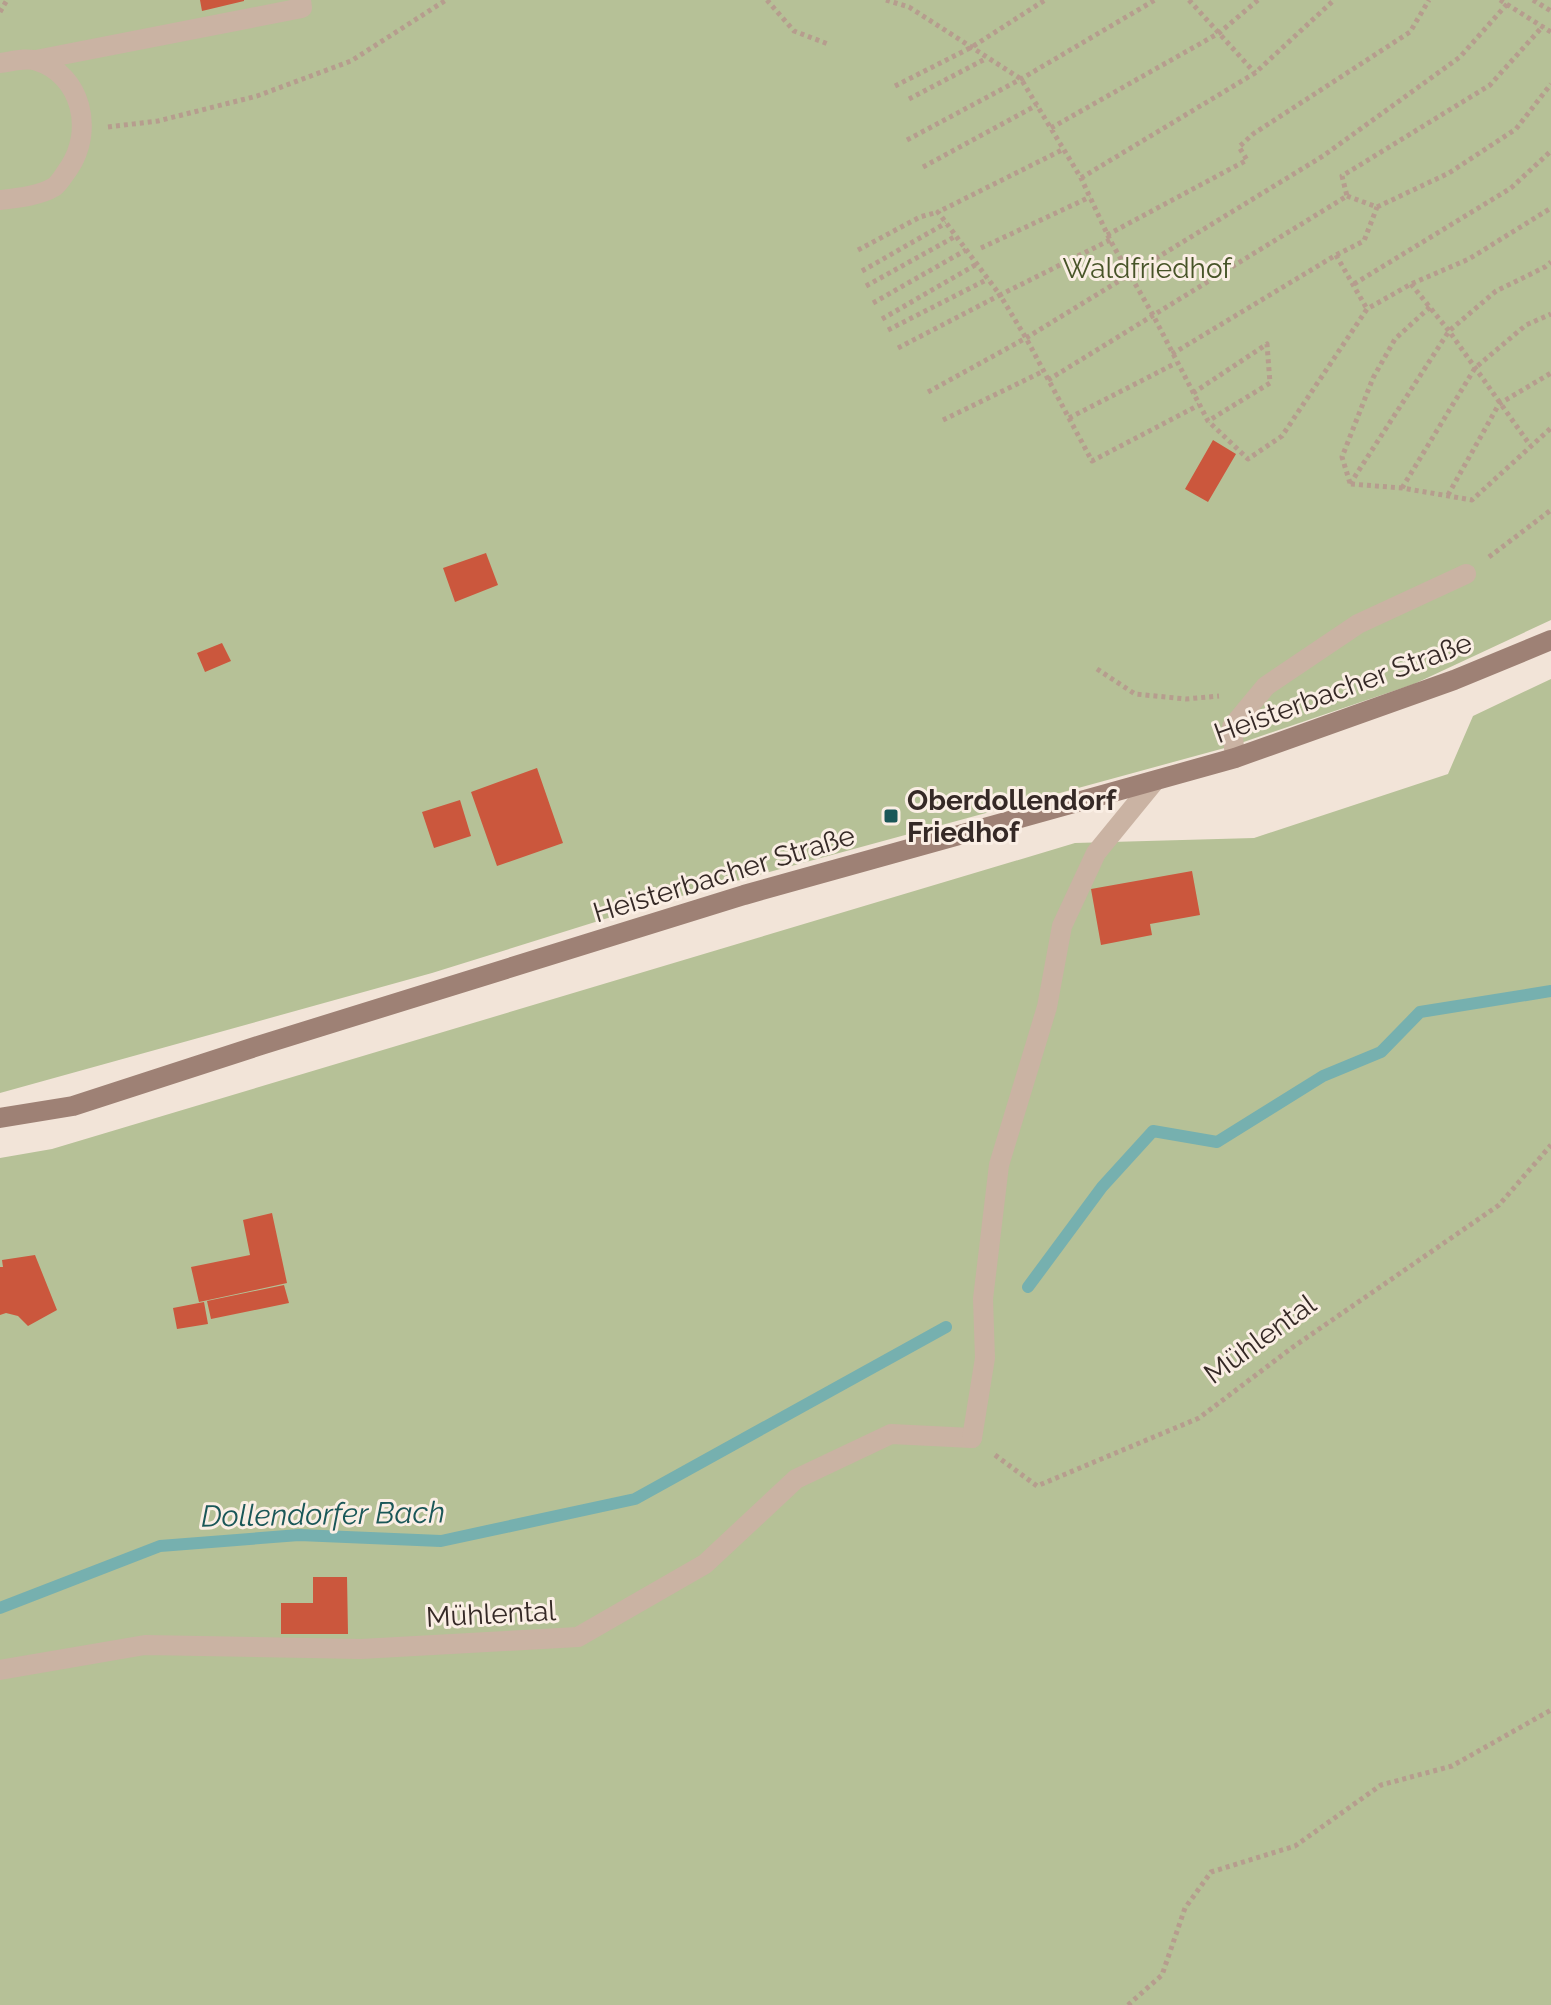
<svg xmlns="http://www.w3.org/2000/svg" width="1551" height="2005" font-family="Raleway,sans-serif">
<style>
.green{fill:#b6c197}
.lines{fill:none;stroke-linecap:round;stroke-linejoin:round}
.stream{stroke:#76b0af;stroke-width:12}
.building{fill:#cb573d}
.path{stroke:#b69d8e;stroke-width:5;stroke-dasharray:4 4;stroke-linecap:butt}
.service{stroke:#cab3a3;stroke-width:20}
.minor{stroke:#cab3a3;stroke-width:20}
.secondary{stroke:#9e8175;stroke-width:20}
.poi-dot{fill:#1a5758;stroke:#faeee4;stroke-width:3}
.labels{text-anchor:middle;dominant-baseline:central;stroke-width:6;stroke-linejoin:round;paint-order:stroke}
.park-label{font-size:28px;fill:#475428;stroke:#faeee4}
.street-label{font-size:28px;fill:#352926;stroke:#faeee4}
.poi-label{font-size:28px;font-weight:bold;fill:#352926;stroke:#faeee4;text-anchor:start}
.water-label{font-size:30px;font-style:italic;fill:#1a5758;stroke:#faeee4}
</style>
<rect width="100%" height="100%" fill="#f2e4d8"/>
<path class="green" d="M0,0H1551V620L1414,684L1232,746L656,903L432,973L0,1093Z
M1551,679V2005H0V1158L52,1149L1075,843L1254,838L1448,774L1473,716Z"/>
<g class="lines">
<path class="stream" d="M1028,1287L1102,1187L1153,1131L1217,1142L1323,1076L1381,1052L1420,1012L1551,991
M0,1608L160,1546L299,1535L441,1541L635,1499L946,1327"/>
</g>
<path class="building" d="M200,0H244V1L202,11Z
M1213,440L1236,454L1208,502L1185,489Z
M486,553L498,585L455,602L443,568Z
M222,643L231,661L205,672L197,653Z
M537,768L563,843L497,866L471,792Z
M460,800L471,836L434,848L422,812Z
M1192,871L1200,915L1150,924L1152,935L1101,945L1091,889Z
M272,1213L287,1283L199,1302L191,1267L250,1255L243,1220Z
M35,1255L57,1310L28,1326L18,1316L6,1313L0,1315V1267H3L2,1260Z
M284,1285L289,1303L211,1319L207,1301Z
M204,1302L208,1324L177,1329L173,1308Z
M313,1577H347L348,1634H281V1603H313Z"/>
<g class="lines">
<path class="path" d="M767,0L794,31L828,44
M886,0L909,7L1021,79L1081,178L1110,240L1153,315L1208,421L1248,459L1282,436L1367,309L1411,284L1469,259L1551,208
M1189,0L1255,73
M1500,0L1551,32
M1533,0L1551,11
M0,12L7,0
M895,86L972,47L1045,0
M909,99L987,58
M108,127L158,121L257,96L351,61L446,0
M1051,128L1219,33L1258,0
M907,140L1021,79L1155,0
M923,167L1037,105
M1081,178L1255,73L1334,0
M1347,196L1377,207L1449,173L1516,129L1551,84
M1107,235L1247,160L1239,147L1253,134L1410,32L1429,0
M1110,240L1000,295L1026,338L1092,461L1199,405
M981,248L1090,197
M858,250L920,217L938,212
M1336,255L1367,309
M862,271L946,223
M1354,284L1511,188L1551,151
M1411,284L1449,331L1530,445
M866,286L956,236
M873,303L966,250
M882,319L977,264
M888,330L988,279
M898,348L1000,295L938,212L1064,149
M1172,354L1336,255L1364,241L1377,207
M1048,380L1347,196L1342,176L1490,85L1543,26
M928,392L1026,338L1323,156L1460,57L1507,4
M1193,393L1267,344L1270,383L1208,421
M1069,418L1176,363
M943,420L1044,371
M1350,483L1342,457L1373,378L1395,339L1430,307
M1350,484L1449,331L1496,291L1545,267L1551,262
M1351,484L1402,488L1472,500L1551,428
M1402,488L1475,368L1526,325L1551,314
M1448,495L1499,404L1551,373
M1489,557L1551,510
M1097,669L1135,694L1186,699L1219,696
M995,1455L1037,1486L1199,1418L1293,1347L1499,1205L1551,1145
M1128,2005L1162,1975L1185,1908L1211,1872L1295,1846L1381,1785L1452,1766L1551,1710"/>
<path class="service" d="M36,60L302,8L301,0
M0,63C10,62 27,57 37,61C82,75 94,131 69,168C65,173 60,183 54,187C39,196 17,198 0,200
M1235,758L1232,727L1266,686L1358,624L1466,574
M0,1670L145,1645L361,1649L578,1637L705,1564L796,1479L891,1434L972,1438"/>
<path class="minor" d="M972,1438L985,1358L983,1299L999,1165L1047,1007L1062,926L1096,853L1154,782"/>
<path class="secondary" d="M0,1118L73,1106L261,1045L744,895L1235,758L1454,680L1551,640"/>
</g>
<rect class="poi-dot" x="883" y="808" width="16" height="16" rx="4"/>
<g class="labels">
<g class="park-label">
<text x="1147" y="268">Waldfriedhof</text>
</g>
<g class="street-label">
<text transform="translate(1343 688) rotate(-20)">Heisterbacher Straße</text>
<text transform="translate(724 874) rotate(-17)">Heisterbacher Straße</text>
<text transform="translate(1260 1339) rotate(-36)">Mühlental</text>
<text transform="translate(491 1614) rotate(-3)">Mühlental</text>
</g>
<g class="poi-label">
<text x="907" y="800">Oberdollendorf<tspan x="907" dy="32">Friedhof</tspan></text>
</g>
<g class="water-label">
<text transform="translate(323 1514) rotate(-1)">Dollendorfer Bach</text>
</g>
</g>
</svg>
